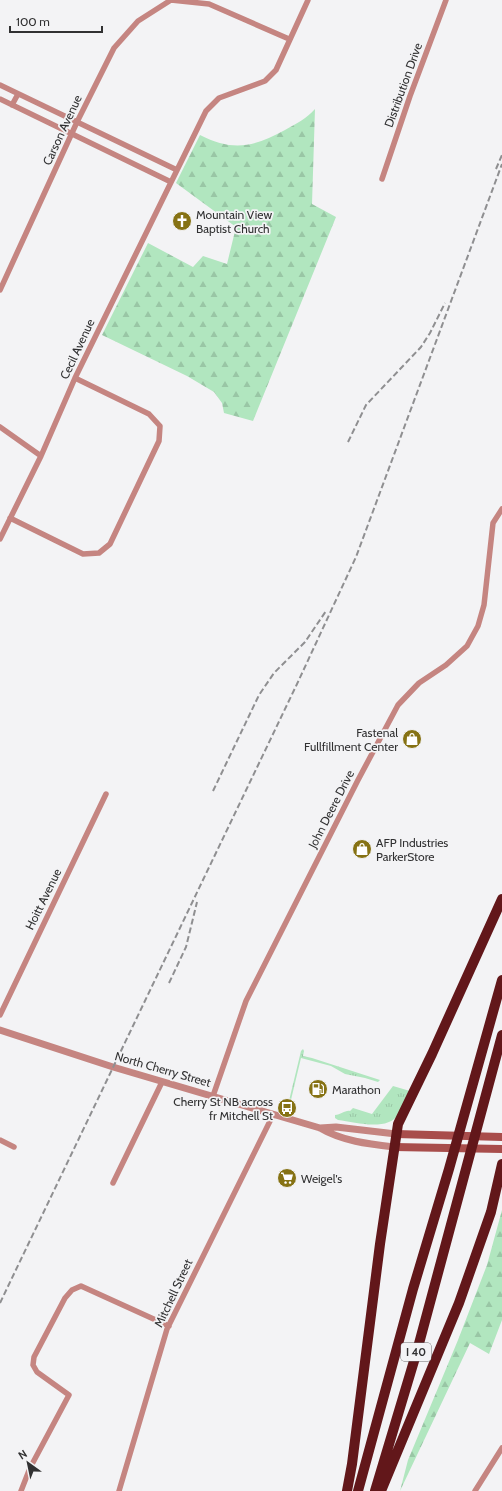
<svg xmlns="http://www.w3.org/2000/svg" width="502" height="1491" font-family="Cabin,sans-serif">
<style>
.grass{fill:url(#grass-tufts)}
.forest{fill:url(#forest-firs)}
.lines{fill:none;stroke-linecap:round;stroke-linejoin:round}
.minor{stroke:#c58581;stroke-width:5.5}
.tertiary{stroke:#c58581;stroke-width:7}
.secondary{stroke:#a84d4b;stroke-width:8}
.motorway{stroke:#62171a;stroke-width:10}
.rail{stroke:#8f8f91;stroke-width:2;stroke-dasharray:6 3;stroke-linecap:butt}
.labels{text-anchor:middle;dominant-baseline:central;stroke-width:3.5;stroke-linejoin:round;paint-order:stroke}
.shield{fill:#f3f3f5;stroke:#6b6b6c;stroke-width:1}
.shield-label{font-size:11px;font-weight:bold;fill:#313132}
.street-label{font-size:12px;fill:#313132;stroke:#f3f3f5}
.poi-label{font-size:12px;fill:#313132;stroke:#f3f3f5;text-anchor:start}
</style>
<defs>
<pattern id="grass-tufts" width="24" height="20" patternUnits="userSpaceOnUse"><rect width="24" height="20" fill="#b1e6bf"/><path d="M3 7l-1-3M5 7V3M7 7l1-3M15 17l-1-3M17 17v-4M19 17l1-3" fill="none" stroke="#99c6a5"/></pattern>
<pattern id="forest-firs" width="22" height="20" patternUnits="userSpaceOnUse"><rect width="22" height="20" fill="#b1e6bf"/><path d="M5 1l3.5 6h-7zM16 11l3.5 6h-7z" fill="#99c6a5"/></pattern>
</defs>
<rect width="100%" height="100%" fill="#f3f3f5"/>
<path class="grass" d="M303,1049L304,1051L303,1056L312,1058L380,1080L378,1082L365,1078L345,1074L331,1066L301,1058L290,1104L291,1107L289,1110L287,1109L301,1051Z
M393,1086L410,1091C406,1098 403,1107 399,1114C387,1132 356,1122 338,1120L335,1118V1115C341,1115 345,1110 350,1111L353,1108L372,1114Z"/>
<path class="forest" d="M315,109L312,204L336,217L253,421L224,413L222,403L214,392L187,376L102,335L148,243L193,267L203,256L227,264L236,227L176,183L200,135C233,152 254,147 285,130C297,123 306,119 315,109Z
M502,1210V1320L489,1354L470,1343L400,1491L408,1460L458,1340L487,1265Z"/>
<g class="lines">
<path class="minor" d="M171,0L209,4L289,39
M0,85L177,170
M0,99L171,182
M12,105L18,94
M382,179L410,96L446,0
M0,290L77,122L114,48L138,21L171,0
M0,427L41,456
M10,518L83,554L99,553L110,544L159,441L160,426L149,414L75,378
M0,539L41,456L75,378L206,111L219,98L265,81L276,70L308,0
M0,1015L106,794
M213,1096L246,1001L358,780L398,705L419,683L446,665L467,646L478,626L484,605L493,523L502,509
M0,1140L14,1147
M113,1183L162,1082
M21,1491L30,1468L69,1395L37,1372L33,1365L34,1357L65,1298L72,1290L81,1286L169,1326
M119,1491L167,1329L273,1115
M475,1491L502,1448"/>
<path class="tertiary" d="M0,1030L113,1067L320,1128C342,1141 368,1144 394,1147
M320,1128L336,1127L396,1134"/>
<path class="secondary" d="M396,1134L502,1137
M394,1147L502,1149"/>
<path class="motorway" d="M347,1491L352,1464L380,1244L398,1124L432,1054L502,899
M358,1491L413,1289L449,1169L502,980
M375,1491L417,1351L502,1035
M381,1491L459,1303L491,1212L502,1164"/>
<path class="rail" d="M496,169L502,155
M348,442L366,405L421,347L430,333L445,303
M213,791L259,695L274,673L305,642L326,611
M169,983L186,947L197,902
M0,1303L297,684L356,557L502,164"/>
</g>
<defs>
<symbol id="church-disc" viewBox="-11 -11 22 22"><circle r="9.5" fill="#867214" stroke="#f3f3f5"/><path d="M-1.2-6h2.4v3.5h3.3v2.4h-3.3V6h-2.4V-.1h-3.3v-2.4h3.3Z" fill="#fff"/></symbol>
<symbol id="shop-disc" viewBox="-11 -11 22 22"><circle r="9.5" fill="#867214" stroke="#f3f3f5"/><path d="M-5-2.5h2.3a2.7 3.5 0 0 1 5.4 0H5L5.5 6h-11ZM-1.5-2.5h3a1.5 2.3 0 0 0-3 0Z" fill="#fff"/></symbol>
<symbol id="fuel-disc" viewBox="-11 -11 22 22"><circle r="9.5" fill="#867214" stroke="#f3f3f5"/><path d="M-5.5-6h7V0h2V4h1.3V-2.5L3-4.5l.8-.8L6-3V5H2.5V1h-1V6h-7ZM-4.2-4.7v3.2H.2V-4.7Z" fill="#fff"/></symbol>
<symbol id="bus-disc" viewBox="-11 -11 22 22"><circle r="9.5" fill="#867214" stroke="#f3f3f5"/><path d="M-5-6H5V4H4V6H2V4H-2V6H-4V4H-5ZM-3.5-4V0h7V-4ZM-3.5 1.2v1.5H-2V1.2ZM2 1.2v1.5H3.5V1.2Z" fill="#fff"/></symbol>
<symbol id="supermarket-disc" viewBox="-11 -11 22 22"><circle r="9.5" fill="#867214" stroke="#f3f3f5"/><path d="M-6-5.5h2.5l.6 2H6L4.5 2H-2.5L-4.4-4H-6ZM-1.5 3.2a1.3 1.3 0 1 0 .1 0ZM3 3.2a1.3 1.3 0 1 0 .1 0Z" fill="#fff"/></symbol>
</defs>
<g fill-rule="evenodd">
<use href="#church-disc" x="171" y="210" width="22" height="22"/>
<use href="#shop-disc" x="401" y="728" width="22" height="22"/>
<use href="#shop-disc" x="351" y="838" width="22" height="22"/>
<use href="#fuel-disc" x="307" y="1078" width="22" height="22"/>
<use href="#bus-disc" x="276" y="1097" width="22" height="22"/>
<use href="#supermarket-disc" x="276" y="1167" width="22" height="22"/>
</g>
<g class="labels">
<rect class="shield" x="401" y="1343" width="30" height="18" rx="3"/>
<g class="shield-label">
<text x="416" y="1352">I 40</text>
</g>
<g class="street-label">
<text transform="translate(403 85) rotate(-70)">Distribution Drive</text>
<text transform="translate(62 130) rotate(-65)">Carson Avenue</text>
<text transform="translate(77 349) rotate(-65)">Cecil Avenue</text>
<text transform="translate(331 809) rotate(-63)">John Deere Drive</text>
<text transform="translate(43 899) rotate(-64)">Hoitt Avenue</text>
<text transform="translate(163 1069) rotate(16)">North Cherry Street</text>
<text transform="translate(173 1293) rotate(-65)">Mitchell Street</text>
</g>
<g class="poi-label">
<text x="196" y="214">Mountain View<tspan x="196" dy="14">Baptist Church</tspan></text>
<text x="398" y="732" text-anchor="end">Fastenal<tspan x="398" dy="14">Fullfillment Center</tspan></text>
<text x="376" y="842">AFP Industries<tspan x="376" dy="14">ParkerStore</tspan></text>
<text x="332" y="1089">Marathon</text>
<text x="273" y="1101" text-anchor="end">Cherry St NB across<tspan x="273" dy="14">fr Mitchell St</tspan></text>
<text x="301" y="1178">Weigel's</text>
</g>
</g>
<g transform="translate(28 1463) rotate(327)" stroke="#f3f3f5" stroke-width="3" paint-order="stroke">
<path d="M0-3L7 15L0 10L-7 15Z" fill="#313132"/>
<text y="-6" font-size="11" font-weight="bold" text-anchor="middle" fill="#313132">N</text>
</g>
<path d="M10 26v6h92v-6" fill="none" stroke="#313132" stroke-width="2"/>
<text x="16" y="26" font-size="12" fill="#313132" stroke="#f3f3f5" stroke-width="3" paint-order="stroke">100 m</text>
</svg>
